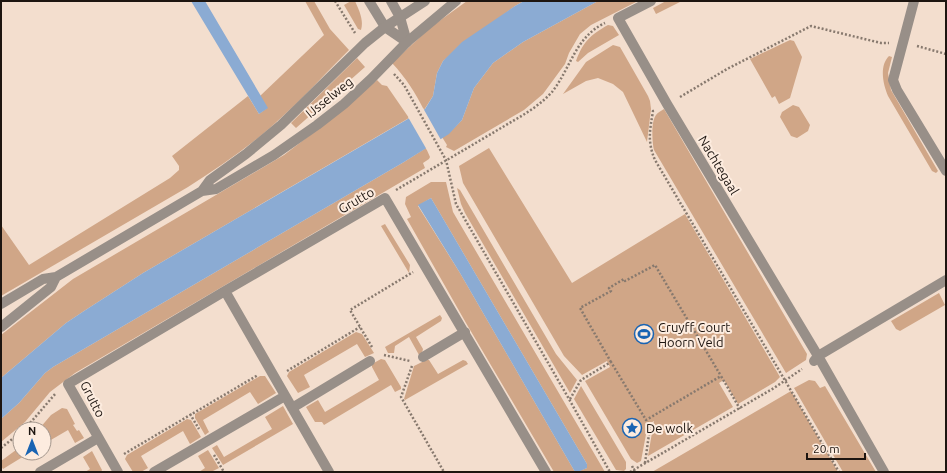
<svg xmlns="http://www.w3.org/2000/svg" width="947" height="473" font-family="Ubuntu,sans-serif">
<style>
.green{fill:#d0a687}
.water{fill:#8babd3}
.pier{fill:#f3dece}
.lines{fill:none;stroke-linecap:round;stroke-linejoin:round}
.path{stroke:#87796e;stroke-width:2.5;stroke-dasharray:2 2;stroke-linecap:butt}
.minor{stroke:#988f88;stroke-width:10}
.tertiary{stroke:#988f88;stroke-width:10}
.labels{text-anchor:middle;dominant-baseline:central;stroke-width:4;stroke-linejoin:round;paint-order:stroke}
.street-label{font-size:13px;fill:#1d1510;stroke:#fdecdf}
.poi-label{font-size:13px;fill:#1d1510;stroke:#fdecdf;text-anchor:start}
</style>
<rect width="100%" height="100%" fill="#f3dece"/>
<path class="green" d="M305,1H314L330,29L349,50C319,80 291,111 258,138C235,156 212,172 188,187L1,296V225L29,265L170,178L179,170V166L172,156L248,96L259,114L267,108L260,96L324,35Z
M351,1H355C359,10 364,20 361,30L358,29L344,5Z
M467,1H524L515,6L443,61L437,73L433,96L424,110C415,92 406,78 392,63L431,27Z
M598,1H638L591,25L580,34L569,53L565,64L543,94L524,110L454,151L446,147L447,145L442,137L449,133L462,120L474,88L493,63L523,42Z
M666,1H682L656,14L653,8Z
M608,25L613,26L619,35L588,53L578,62L576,61C583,42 590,35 608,25Z
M790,40L794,41L802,57L790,98L779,104L775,96L772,98L750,59Z
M613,45L620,47L648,96L650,101L651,109L647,142L623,92L613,84L598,78L586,81L563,94L586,62Z
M889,56L892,57L888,73L891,90L938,171L936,173L932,171L888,96C883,84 879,66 889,56Z
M357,58L365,67L296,128L291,123Z
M377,80L382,85L387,86L409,118L143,273L84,311L66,323L1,378V335L73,279L284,155L318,129Z
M793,105L799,107L810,125L808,131L797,138L791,136L780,117L782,112Z
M664,109L807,354L806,360L786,373L654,150C652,142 651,121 656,115C657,113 661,111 664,109Z
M426,148L430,157L429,159L423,163L425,168L75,373L50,392L25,422L1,442V419L19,403L45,373L53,367L404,162Z
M489,148L572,283L685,214L780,377L775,382L738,404L724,380L719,383L733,407L648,456L654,421L645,426L647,429L641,461L637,463L631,459L585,381L610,367L607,361L582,375L564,356L463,183L459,166Z
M431,182H446L453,212L605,472H576L587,468V464L431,198L418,206L460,273L575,472H554L466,323L407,219L411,217L405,204L406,197Z
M457,188L460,190L556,354L577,380L570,393L465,213L461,204Z
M385,224L410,265L409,273L381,226Z
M939,293L945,305L900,331L896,329L891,321Z
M440,315L442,318L441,321L416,337L423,349L422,353L419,355L409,337L395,346L394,353H388L385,347Z
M356,332L362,334L374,353L365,357L357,344L304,375L310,387L298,393L287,376L289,372Z
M381,359L385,360L401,387V389L395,392L391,385L324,425L322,422H315L306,407L318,400L325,412L379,380L372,367V364Z
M426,360H429L438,374L463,360L466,361L468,364L405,400L404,399L414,366Z
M260,376H265L276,393L258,404L250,392L203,420L209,432L205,435L195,418V414Z
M809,380L815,381L820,388L825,386L876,472H843L794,388Z
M581,386L626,462V469L624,471L616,470L574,399Z
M791,391L838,472H652Z
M283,406L293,424L223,465L212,448L217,445L224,457L272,429L265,417Z
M62,408L67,409L75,424L73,425L77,431L79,430L84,438L75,443L68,430L44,444V429H39L51,415Z
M187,419L191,420L201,437L190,444L183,431L141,456L148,468L141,472H133L125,459L127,455Z
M20,447V453H29L3,469L1,466V461Z
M208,450L219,468L211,472H199L205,468L198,456Z
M92,451L102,470L101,472H85L90,469L83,457Z"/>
<path class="water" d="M191,1H205L268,108L259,114Z
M524,1H598L523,42L493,63L474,88L462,120L449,134L404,162L53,367L45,373L19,403L1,419V378L66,323L84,311L143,273L425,109L433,96L437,73L443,61L462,42L515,6Z
M431,198L587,464V468L580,471L575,472L460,273L418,205Z"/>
<path class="pier" d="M423,108L441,140L427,150L408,117Z"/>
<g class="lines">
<path class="path" d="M335,1L355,33
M917,46L946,54
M394,74L404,85L446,160L456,204L569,399L610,472
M680,97L727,69L811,26L881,43H889
M654,111H653C650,130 647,141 655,160L839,472
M396,190L518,118C530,111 542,103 552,92C571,68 575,37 605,23
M372,347L350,310L413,272
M384,355L410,361
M611,362L580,308L611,291L609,288L624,279L625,281L655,265L721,376
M412,366L401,397L444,472
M287,371L360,327
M570,399L581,380L611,362L646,420L721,376L740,409
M190,414L199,429
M25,429L56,393
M1,448L20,433
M124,454L258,375
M214,455L224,472
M645,463L650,427L646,420
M632,466L635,472
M630,472L774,388L802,369"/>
<path class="minor" d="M369,1L385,27L407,42
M391,1L400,17L407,42
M651,1L618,18L667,104L818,356L814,361
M914,1L893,80L897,90L946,171
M225,291L329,472
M423,357L465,332
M292,408L370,361
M40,472L98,438
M118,472L68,384L225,291L385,198L546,472
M154,472L285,396
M884,472L818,356L946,280"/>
<path class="tertiary" d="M202,191L210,180L246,154L281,125L365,43L385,27L425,1
M1,304L43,279L56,277L202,191L216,189L274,155L317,125L344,104L371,79L407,42L456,1
M1,327L51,287L56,277"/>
</g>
<defs>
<symbol id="stadium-ring" viewBox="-11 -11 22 22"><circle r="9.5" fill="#fdecdf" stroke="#1964b3" stroke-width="1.5"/><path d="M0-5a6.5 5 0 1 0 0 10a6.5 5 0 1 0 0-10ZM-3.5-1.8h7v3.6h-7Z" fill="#1964b3"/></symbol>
<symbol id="sight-ring" viewBox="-11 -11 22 22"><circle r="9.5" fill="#fdecdf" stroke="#1964b3" stroke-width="1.5"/><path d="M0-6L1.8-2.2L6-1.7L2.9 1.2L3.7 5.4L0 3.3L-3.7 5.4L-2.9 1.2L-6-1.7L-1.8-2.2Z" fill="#1964b3"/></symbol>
</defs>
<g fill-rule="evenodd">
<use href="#stadium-ring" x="633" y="323" width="22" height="22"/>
<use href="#sight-ring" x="621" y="417" width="22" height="22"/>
</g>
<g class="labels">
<g class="street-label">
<text transform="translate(329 97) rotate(-39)">IJsselweg</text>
<text transform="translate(719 165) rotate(59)">Nachtegaal</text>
<text transform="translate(356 200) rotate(-30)">Grutto</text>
<text transform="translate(93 399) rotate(63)">Grutto</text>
</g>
<g class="poi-label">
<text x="658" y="327">Cruyff Court<tspan x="658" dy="15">Hoorn Veld</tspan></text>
<text x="646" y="428">De wolk</text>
</g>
</g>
<rect width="947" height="473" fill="none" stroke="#1d1510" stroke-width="4"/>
<g transform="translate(32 441)"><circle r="19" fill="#fdecdf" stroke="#a3968c"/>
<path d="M0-3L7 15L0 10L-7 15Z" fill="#1964b3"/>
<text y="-6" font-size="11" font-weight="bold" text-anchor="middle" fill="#1d1510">N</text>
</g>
<path d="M807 453v6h58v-6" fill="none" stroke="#1d1510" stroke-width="2"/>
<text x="813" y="453" font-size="12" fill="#1d1510" stroke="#fdecdf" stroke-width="3" paint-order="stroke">20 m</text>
</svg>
